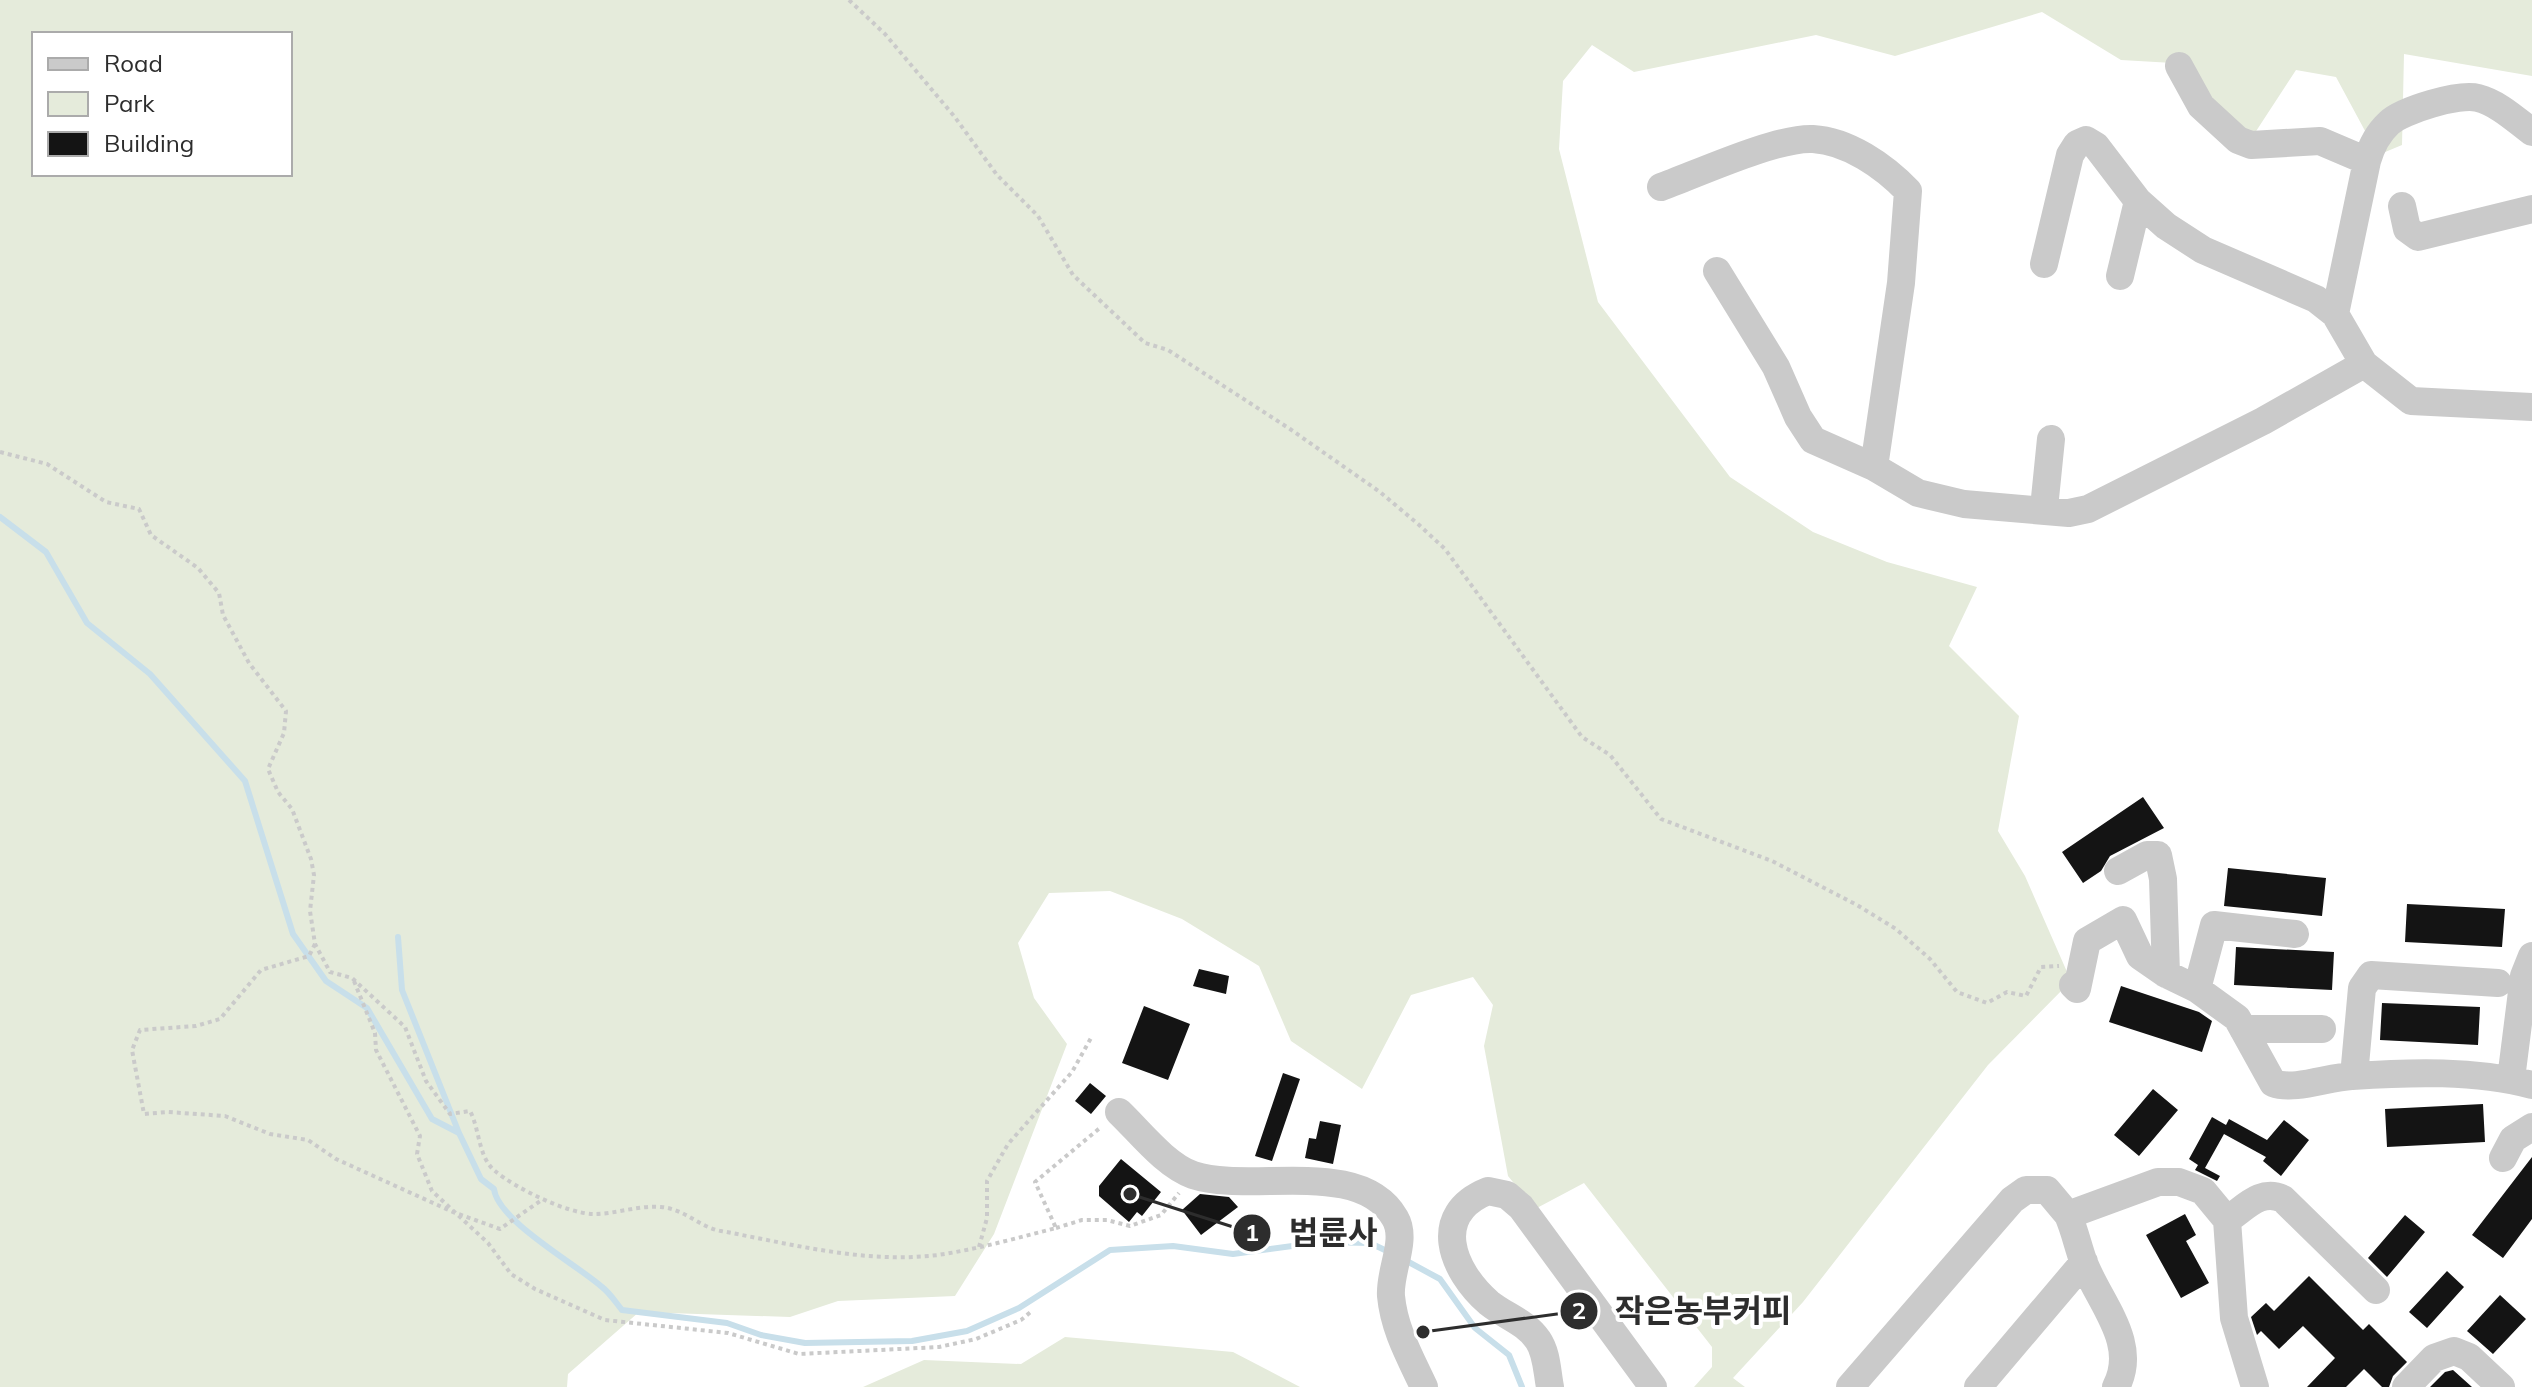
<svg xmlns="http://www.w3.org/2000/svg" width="2532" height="1387" font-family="Mulish,'Noto Sans KR',sans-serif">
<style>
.green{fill:#e5ebdb;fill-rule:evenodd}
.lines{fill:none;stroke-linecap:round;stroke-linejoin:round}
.stream{stroke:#c8dfea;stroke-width:6}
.building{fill:#141414}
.path{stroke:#cacaca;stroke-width:4;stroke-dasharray:4 4;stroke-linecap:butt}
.minor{stroke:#cacaca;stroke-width:28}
.leader{fill:none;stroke:#2d2d2d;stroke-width:3}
.callout-dot{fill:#2d2d2d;stroke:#fff;stroke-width:3}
.mark-label{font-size:24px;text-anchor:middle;font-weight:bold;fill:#fff}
.callout-label{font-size:32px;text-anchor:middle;font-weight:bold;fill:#2d2d2d;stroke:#fff;stroke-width:8;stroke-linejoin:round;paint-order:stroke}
</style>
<rect width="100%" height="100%" fill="#fff"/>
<path class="green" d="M0,0H2532V76L2404,54L2402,145L2378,155L2336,77L2296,70L2247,145L2173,63L2121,60L2042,12L1895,56L1816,35L1634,72L1592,45L1563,81L1559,149L1598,302L1730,477L1813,532L1887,562L1977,587L1949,646L2019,716L1998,831L2025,876L2071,981L1988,1065L1803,1302L1733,1378L1745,1387H1694L1712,1367V1347L1584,1183L1535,1209L1508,1176L1484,1046L1493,1005L1473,977L1411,995L1362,1089L1291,1041L1259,966L1182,919L1110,891L1049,893L1018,943L1034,998L1067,1044L994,1234L955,1296L838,1301L790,1317L639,1312L568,1374L567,1387H0ZM34,34H290V174H34Z
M1065,1337L1233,1352L1300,1387H863L924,1360L1021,1364Z"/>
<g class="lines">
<path class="stream" d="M0,517L46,552L87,623L150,674L245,781L293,934L326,981L367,1008L432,1119L459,1133L481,1179L494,1189C498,1221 576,1264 602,1287C610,1293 616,1303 622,1310L727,1323L761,1335L805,1343L912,1341L967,1331L1019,1308L1110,1250L1173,1246L1233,1254L1322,1242L1370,1243L1389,1252
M398,937L402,990L459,1133
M1403,1259L1440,1279L1475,1328L1509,1355L1522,1387"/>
</g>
<path class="building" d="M2143,797L2164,828L2110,856L2101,871L2083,883L2062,852Z
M2228,868L2326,878L2322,916L2224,906Z
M2407,904L2505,909L2502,947L2405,942Z
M2236,947L2334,952L2332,990L2234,985Z
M1199,969L1229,976L1226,994L1193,986Z
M2121,986L2199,1012L2212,1021L2202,1052L2109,1022Z
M2382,1003L2480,1007L2478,1045L2380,1040Z
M1144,1006L1190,1024L1168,1080L1122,1063Z
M1283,1073L1300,1079L1272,1161L1255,1156Z
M1090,1083L1106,1096L1091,1114L1075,1101Z
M2153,1089L2178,1110L2139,1156L2114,1135Z
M2483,1104L2485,1142L2387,1147L2385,1109Z
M2212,1117L2226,1125L2229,1119L2267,1140L2284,1120L2309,1140L2281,1176L2263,1161L2266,1157L2224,1134L2205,1168L2220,1176L2217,1181L2195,1170L2198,1165L2189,1159Z
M1320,1121L1341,1125L1333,1164L1305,1158L1309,1138L1316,1139Z
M2532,1157V1219L2503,1258L2472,1235Z
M1121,1159L1161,1192L1142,1216L1137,1212L1129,1222L1099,1196V1186Z
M1200,1194L1229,1197L1238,1207L1201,1235L1182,1210Z
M2185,1214L2196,1235L2186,1241L2209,1283L2181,1298L2146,1235Z
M2405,1215L2425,1232L2387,1277L2368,1258Z
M2447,1271L2464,1287L2427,1328L2409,1312Z
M2309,1276L2363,1330L2369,1324L2407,1362L2393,1376L2389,1387H2382L2364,1369L2346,1387H2307L2335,1358L2303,1326L2279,1349L2261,1331L2257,1335L2251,1317L2266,1303L2274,1311Z
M2500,1295L2526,1319L2493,1354L2467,1331Z
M2453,1370L2472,1387H2430L2445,1372Z"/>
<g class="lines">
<path class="path" d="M849,0L885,34L954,116L997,175L1038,216L1073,275L1145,343L1168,350L1290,429L1380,492L1418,524L1445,549L1582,737L1610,755L1661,819L1772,861L1857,905L1896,929L1930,959L1957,992L1987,1003L2007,992L2026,996L2041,967L2059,966
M0,452L47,464L106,502L139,509L151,535L198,568L219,593L223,615L249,663L286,711L284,733L268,769L278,792L292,809L311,859L314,875L310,911L315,944L330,972L352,978L405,1027L426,1081L450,1114L470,1111C480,1130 478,1157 495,1171C515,1188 568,1214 594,1214C616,1214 639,1205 661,1207C685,1209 699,1227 721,1231C792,1244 865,1264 938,1255C978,1249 1017,1238 1056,1228L1035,1182L1101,1127
M315,944L309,956L261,970L220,1019L196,1026L140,1030L132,1050L144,1114L168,1112L225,1116L270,1134L308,1140L336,1159L453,1212L500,1229L543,1199
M354,981L375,1033L376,1050L420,1136L417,1154L432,1191L488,1243L511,1274L535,1289L605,1320L728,1333L799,1354L939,1347L976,1339L1021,1320L1033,1310
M1056,1228L1082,1220H1107L1130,1226L1161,1215L1179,1193
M979,1247L987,1218V1181L1008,1144L1072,1072L1091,1038"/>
<path class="minor" d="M2179,66L2201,106L2238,140L2251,145L2320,141L2367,161
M1661,187C1697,174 1777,137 1813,139C1848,141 1884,166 1908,191L1901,283L1874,467
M2402,206L2407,229L2418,237L2532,209
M2044,264L2070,155L2077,144L2086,140L2096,146L2138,201L2166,226L2203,250L2316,299L2335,314L2364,364L2411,401L2532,407
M1717,271L1776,367L1798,417L1813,440L1874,467L1918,493L1964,504L2069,513L2088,509L2263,421L2364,364
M2120,276L2138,201
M2335,314L2367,161C2371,147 2377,134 2389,123C2403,110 2459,93 2478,98C2498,103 2516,120 2532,132
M2044,508L2051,439
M2118,871L2147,855H2158L2163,879L2166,974L2197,989L2237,1018L2273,1083C2295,1091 2328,1077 2352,1076C2411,1072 2475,1070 2532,1085
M2073,985L2077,989L2087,941L2123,920L2140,956L2166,974
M2197,989L2214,925L2295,934
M2243,1029H2322
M2354,1076L2362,988L2371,975L2498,983
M2511,1079L2524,976L2532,956
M1119,1112C1140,1132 1165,1165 1193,1175C1250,1194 1360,1157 1395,1218C1408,1240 1389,1271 1391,1296C1394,1329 1410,1357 1424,1387
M2503,1158L2513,1139L2532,1127
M2068,1215C2075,1231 2078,1247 2084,1263C2100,1304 2139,1343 2116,1387
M2227,1220C2245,1208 2261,1188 2283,1199L2376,1290
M1550,1387C1547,1372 1547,1353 1538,1340C1526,1322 1505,1316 1489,1303C1451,1270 1430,1214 1488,1191L1507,1195L1521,1207L1653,1387
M1850,1387L2012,1200L2026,1190H2047L2068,1215L2158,1182H2179L2203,1191L2227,1220L2234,1318L2255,1387
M1978,1387L2084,1262
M2406,1387L2434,1358L2454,1351L2469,1357L2501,1387"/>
</g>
<path class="leader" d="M1130 1194L1252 1233M1423 1332L1579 1311"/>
<g class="callout-dot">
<circle cx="1130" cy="1194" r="8"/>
<circle cx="1423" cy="1332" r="8"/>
<circle cx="1252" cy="1233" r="20"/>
<circle cx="1579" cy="1311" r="20"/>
</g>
<g class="mark-label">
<text x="1252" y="1241">1</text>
<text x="1579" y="1319">2</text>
</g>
<g class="callout-label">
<text x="1333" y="1244">법륜사</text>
<text x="1703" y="1322">작은농부커피</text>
</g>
<rect x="32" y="32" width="260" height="144" fill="#ffffff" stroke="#ababab" stroke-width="2"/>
<rect x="48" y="58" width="40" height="12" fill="#cacaca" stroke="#ababab" stroke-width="2"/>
<text x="104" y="72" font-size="24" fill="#2d2d2d">Road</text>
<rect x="48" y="92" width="40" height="24" fill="#e5ebdb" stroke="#ababab" stroke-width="2"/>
<text x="104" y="112" font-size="24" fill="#2d2d2d">Park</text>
<rect x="48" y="132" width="40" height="24" fill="#141414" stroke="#ababab" stroke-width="2"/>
<text x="104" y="152" font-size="24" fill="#2d2d2d">Building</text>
</svg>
